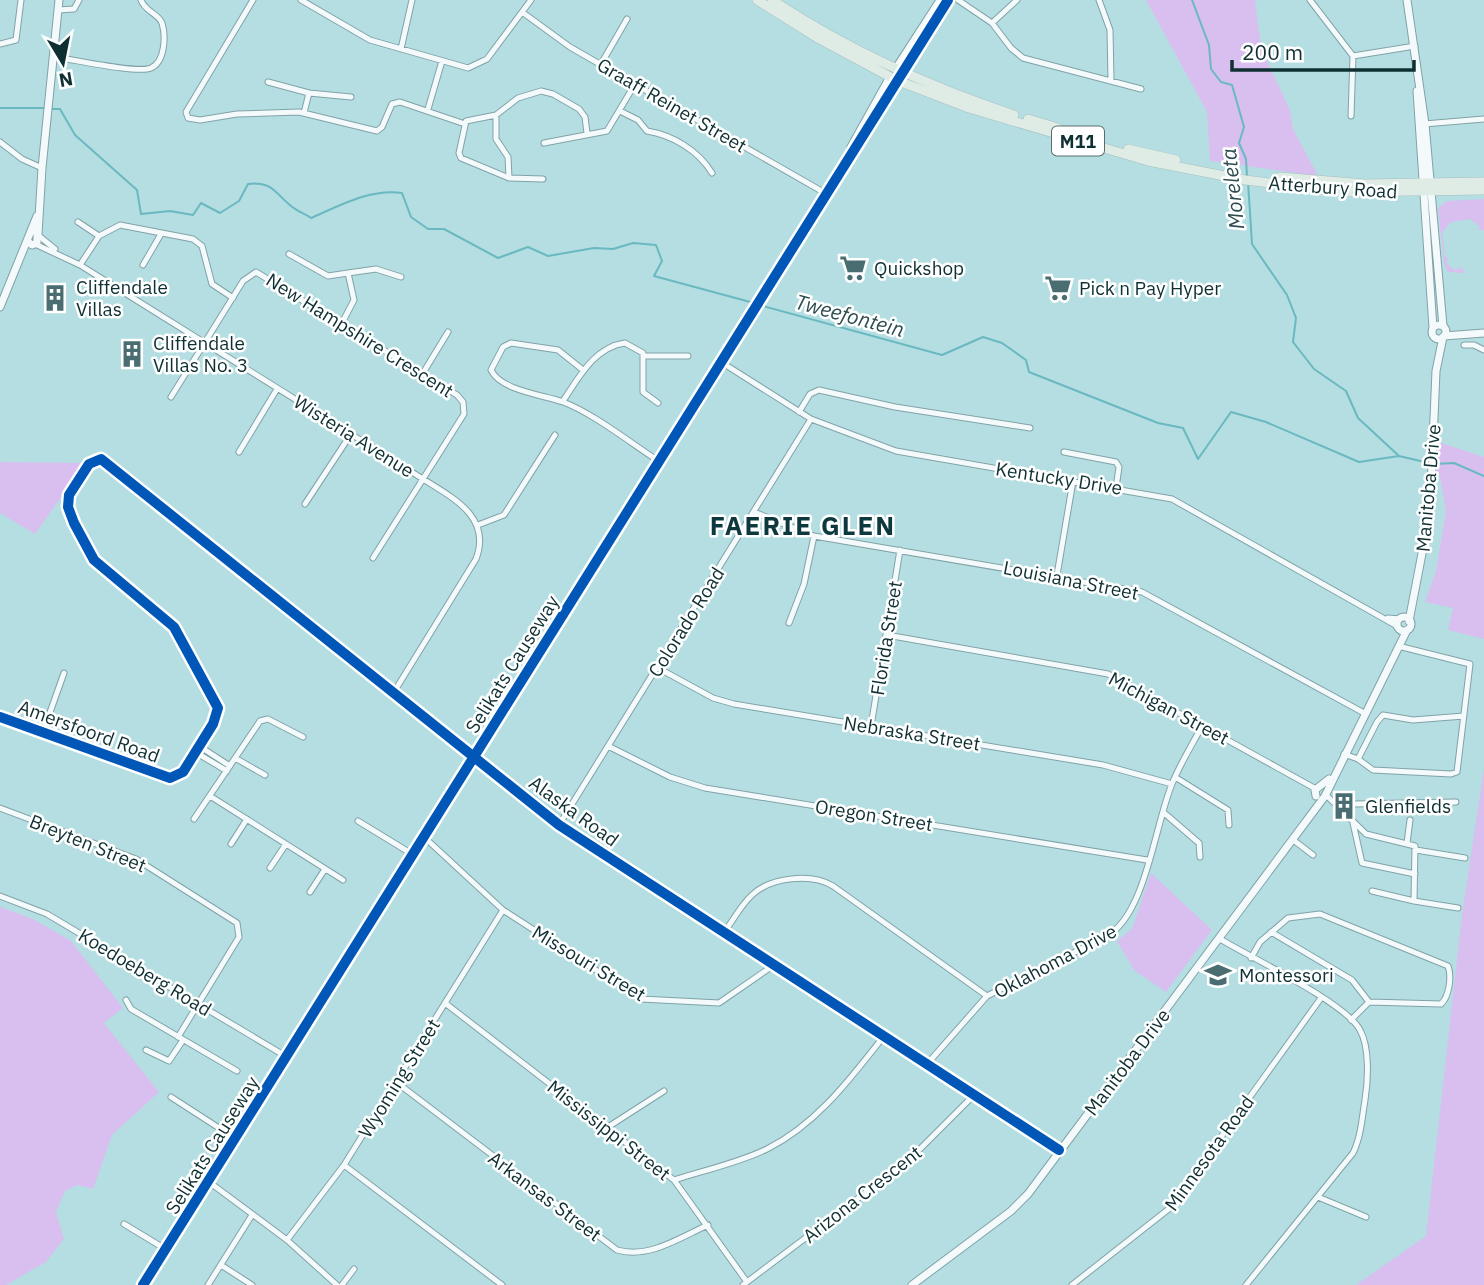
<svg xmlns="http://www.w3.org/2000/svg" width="1484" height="1285" font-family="'IBM Plex Sans',sans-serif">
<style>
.green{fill:#d8bfef}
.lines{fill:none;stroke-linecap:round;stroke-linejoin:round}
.stream{stroke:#6ab8c0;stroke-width:2}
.minor-casing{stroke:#81a3a7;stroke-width:7}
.tertiary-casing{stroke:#81a3a7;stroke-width:9}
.primary-casing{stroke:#a7bec0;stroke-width:10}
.minor{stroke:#f4fafb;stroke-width:5}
.tertiary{stroke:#f4fafb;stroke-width:7}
.primary{stroke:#deece5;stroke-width:9}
.cycleway-casing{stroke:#fff;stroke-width:15}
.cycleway{stroke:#0057b8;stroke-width:10}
.labels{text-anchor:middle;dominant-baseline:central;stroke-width:5;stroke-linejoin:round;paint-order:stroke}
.shield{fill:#fff;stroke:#576e70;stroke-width:2}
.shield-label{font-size:18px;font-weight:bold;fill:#0f3033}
.street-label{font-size:19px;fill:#0f3033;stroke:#fff}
.poi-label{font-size:19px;fill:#0f3033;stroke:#fff;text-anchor:start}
.water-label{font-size:21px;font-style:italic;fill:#2f4d50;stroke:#fff}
.district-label{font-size:26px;font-weight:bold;letter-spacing:2px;fill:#0d383d;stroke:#fff}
</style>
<rect width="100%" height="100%" fill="#b4dee2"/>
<path class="green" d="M1146,0H1255L1261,48L1290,110L1293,129L1318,176L1210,161L1207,112Z
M1484,199V230H1478L1480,227L1470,219L1451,222L1442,233L1445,256L1448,259L1446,263L1455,270L1462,267L1464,273L1448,272L1444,264L1438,208L1447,201Z
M1438,442L1484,457V639L1448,630L1453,608L1425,602L1436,571L1446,511L1440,476L1436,473Z
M0,462L85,463L35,534L0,513Z
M1484,768V1285H1356L1426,1236L1462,915Z
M1151,873L1212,930L1166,992L1134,970L1117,941L1132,929Z
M0,907L33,919L71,941L123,1008L104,1023L159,1092L112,1135L93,1189L77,1185L65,1191L56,1212L64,1239L46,1262L6,1285H0Z"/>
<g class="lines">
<path class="stream" d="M1192,0L1209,45L1211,69L1221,82L1232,85L1244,127L1239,143L1246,159L1247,177
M0,108H44
M50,109H60L75,135L137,190L141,214L170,211L193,215L201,203L220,213L239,201L248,184C272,181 275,193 291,206C297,211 305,214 311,218C339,206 371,188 402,193L411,217L428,229H444L498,258L528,247L548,256L594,248L613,249L633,243L656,245L662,261L654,276L754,303
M1248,182L1252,244L1287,295L1296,318L1293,342L1314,369L1346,391L1358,418L1399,456L1429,463
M759,305L942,355L983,337L1002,343L1026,360L1029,372L1158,423L1183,428L1198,459L1231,412L1266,422L1359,462L1399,456
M1435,464L1454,463L1484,476"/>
<defs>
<path id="minor" d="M253,0L186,112L188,118L200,120L237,114L299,112L377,131L382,127L392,104L400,102L465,124
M301,0L370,40L468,68L487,59L531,0
M958,0L992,23L1011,48L1023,58L1141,89
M1099,0L1110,30L1111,80
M1310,0L1353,56L1351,116
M58,10L74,9L79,0
M522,12L570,47L825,193
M992,23L1017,0
M0,44L16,40L21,0
M401,49L412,0
M1353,56L1415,46
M54,57C72,59 137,74 151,68C165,62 166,36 162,23C158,13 145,12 141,0
M601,64L627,19
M895,68L939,0
M902,72L948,0
M268,82L309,93L304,113
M309,93L351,97
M428,109L442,61
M620,111L638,120L647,131C672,135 698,150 712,173
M496,115V139L508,157L509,178
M1424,124L1484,119
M0,142L22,159L42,168
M544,143L607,131L635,84
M543,179L509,178L461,158L459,153L466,121L496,115L518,98L541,91L553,94L579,109L585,117L587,133
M78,222L99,236
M39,236L55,249
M35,244L80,265L423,479C453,498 492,517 476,559L394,692
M289,254L328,276L348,273L354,300L342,323
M80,265L99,236L120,225L193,239L202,246L212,284L233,298
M143,265L161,234
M348,273L376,269L401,277
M1464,345H1474L1484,350
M643,356H688
M721,362L811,419L896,451L1172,499L1397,626
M583,370L558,350L511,343L503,347L491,370C501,391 544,395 563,402C593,413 632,444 660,462
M423,373L448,332
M171,397L243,281L256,272L457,395L463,402L464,414L373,558
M563,401C578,379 594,347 625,343L643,353V392L658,403
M799,412L810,394L819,390L895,407L1030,428
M239,452L277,389
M1064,452L1116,462L1119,467L1116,488
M305,504L351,434
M754,512L814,536L1142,592L1364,713
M478,525L504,515L555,435
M1057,575L1073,481
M1388,618L1400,619
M789,623L804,584L814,536
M887,635L1108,674L1316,789
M658,668L713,698L734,704L1103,765L1172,784
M0,717L170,778L183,772L217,718V704L174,627L92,558L69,510L68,499L89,464L99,459
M871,726L900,550
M43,732L64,673
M199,746L230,766
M608,746L670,777L705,788L1147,860
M195,752L227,771
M1344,754L1358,759L1377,722L1383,715L1413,720L1464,716
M235,758L265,775
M1358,759L1373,770L1451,774L1457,772L1470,664L1398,646
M1175,777L1228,810L1229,825
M1325,794L1366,834L1415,846L1414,901L1458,908
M210,796L343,880
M0,808L136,859L237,923L239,937L178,1037
M1163,812L1199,843L1200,857
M1344,814L1354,804L1456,802
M194,819L260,721L268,719L303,737
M358,821L412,854
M1353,823L1362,863L1415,874
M559,825L811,419
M424,837L503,910L641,999L719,1003L774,965
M1292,839L1313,855
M1407,843L1410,820
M231,844L247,819
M1416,850L1465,858
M270,868L286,844
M1372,891L1414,901
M310,892L325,869
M0,896L47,914L287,1057L143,1285
M725,931C734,919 741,905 752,895C771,877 811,873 833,886L987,996
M1271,932L1352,980L1369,1002
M1220,939C1250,957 1346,1003 1360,1030C1370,1048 1368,1081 1365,1100C1362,1118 1361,1137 1353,1153L1246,1285
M1251,958L1260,942L1288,918L1320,914L1448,966C1452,977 1449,997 1441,1004L1369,1002L1351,1020
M126,1000L131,1009L237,1071
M445,1003L674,1180L747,1282
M146,1050L169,1061L183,1040
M928,1063L987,996L1107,936C1146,914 1155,824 1172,784C1180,764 1192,745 1202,726
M396,1082L617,1250C649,1259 679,1238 708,1225
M171,1097L236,1139
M608,1127L664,1091
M344,1165L502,1285
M674,1180C705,1170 738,1163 767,1149C817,1124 850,1079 884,1036
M209,1182L287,1240L337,1285
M1318,1197L1366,1217
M124,1224L167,1250
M287,1240L344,1165L503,910
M221,1265L252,1285
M208,1285L252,1215
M342,1285L354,1269
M743,1285L909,1160L974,1095
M1072,1285L1170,1208L1321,998"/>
<path id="tertiary" d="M1407,0L1425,124L1443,326
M1417,91L1433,328
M851,147L890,77
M38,234L42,168L59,0
M27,241L32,245L37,243V233
M0,307L37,216
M1432 332a7 7 0 1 1 14 0a7 7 0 1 1-14 0Z
M1444,336L1484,333
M99,459L559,825L1059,1150
M1397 624a7 7 0 1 1 14 0a7 7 0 1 1-14 0Z
M1409,621L1430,512L1436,371L1443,337
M1316,796L1315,790L1329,779
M287,1057L896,80
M912,1285L1011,1211L1028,1194L1325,796L1407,630"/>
<path id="primary" d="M757,0L816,37L896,80L969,108L1148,161L1245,180L1344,192L1484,190
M772,0C846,49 930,87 1014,115
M1028,119L1058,128
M1128,149L1176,160
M1280,177L1365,184L1484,182"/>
</defs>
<use href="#minor" class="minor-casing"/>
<use href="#tertiary" class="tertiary-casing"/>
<use href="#primary" class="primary-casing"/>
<use href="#minor" class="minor"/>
<use href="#tertiary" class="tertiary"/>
<use href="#primary" class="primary"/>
<defs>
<path id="cycleway" d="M0,717L170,778L183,772L213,724L218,708L174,627L94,560L74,523L68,507L69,495L89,464L101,459L559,825L1059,1150
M143,1285L948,0"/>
</defs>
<use href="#cycleway" class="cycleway-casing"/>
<use href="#cycleway" class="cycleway"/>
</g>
<defs>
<symbol id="supermarket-bare" viewBox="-9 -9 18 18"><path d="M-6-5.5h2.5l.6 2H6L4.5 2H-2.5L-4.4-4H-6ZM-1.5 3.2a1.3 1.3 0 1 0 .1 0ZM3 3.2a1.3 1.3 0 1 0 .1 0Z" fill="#496d70" stroke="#fff" stroke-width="2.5" paint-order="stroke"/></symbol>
<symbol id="building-bare" viewBox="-9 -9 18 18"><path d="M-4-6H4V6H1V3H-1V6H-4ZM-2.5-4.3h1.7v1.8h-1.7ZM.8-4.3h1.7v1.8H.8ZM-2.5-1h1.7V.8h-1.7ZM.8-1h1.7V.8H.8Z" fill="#496d70" stroke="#fff" stroke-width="2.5" paint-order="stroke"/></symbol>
<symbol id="school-bare" viewBox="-9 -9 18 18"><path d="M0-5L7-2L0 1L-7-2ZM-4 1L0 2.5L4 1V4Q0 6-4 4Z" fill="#496d70" stroke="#fff" stroke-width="2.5" paint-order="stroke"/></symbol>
</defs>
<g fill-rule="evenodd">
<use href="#supermarket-bare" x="834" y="249" width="38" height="38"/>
<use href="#supermarket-bare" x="1039" y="269" width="38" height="38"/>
<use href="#building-bare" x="36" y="279" width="38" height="38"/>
<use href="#building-bare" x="113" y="335" width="38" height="38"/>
<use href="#building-bare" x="1325" y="787" width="38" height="38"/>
<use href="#school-bare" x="1199" y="956" width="38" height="38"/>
</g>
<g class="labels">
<rect class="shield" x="1052" y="126.5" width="52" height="29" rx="5"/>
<g class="shield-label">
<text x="1078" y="141">M11</text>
</g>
<g class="street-label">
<text transform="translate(672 105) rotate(30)">Graaff Reinet Street</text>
<text transform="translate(1333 187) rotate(4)">Atterbury Road</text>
<text transform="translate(360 335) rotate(32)">New Hampshire Crescent</text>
<text transform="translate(354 436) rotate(32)">Wisteria Avenue</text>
<text transform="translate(1059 478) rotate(9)">Kentucky Drive</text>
<text transform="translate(1428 488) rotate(-85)">Manitoba Drive</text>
<text transform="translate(1071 580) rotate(11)">Louisiana Street</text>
<text transform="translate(686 622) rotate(-58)">Colorado Road</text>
<text transform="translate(886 638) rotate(-81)">Florida Street</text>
<text transform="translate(512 664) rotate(-58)">Selikats Causeway</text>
<text transform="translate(1169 708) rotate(28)">Michigan Street</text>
<text transform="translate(89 731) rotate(20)">Amersfoord Road</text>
<text transform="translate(912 733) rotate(9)">Nebraska Street</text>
<text transform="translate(574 811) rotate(36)">Alaska Road</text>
<text transform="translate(874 815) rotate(9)">Oregon Street</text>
<text transform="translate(88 843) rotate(22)">Breyten Street</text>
<text transform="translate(1055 961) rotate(-28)">Oklahoma Drive</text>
<text transform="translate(589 963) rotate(31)">Missouri Street</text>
<text transform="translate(145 972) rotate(31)">Koedoeberg Road</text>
<text transform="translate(1127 1062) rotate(-53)">Manitoba Drive</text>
<text transform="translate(399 1078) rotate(-58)">Wyoming Street</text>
<text transform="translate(609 1130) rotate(38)">Mississippi Street</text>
<text transform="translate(212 1145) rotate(-58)">Selikats Causeway</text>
<text transform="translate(1209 1153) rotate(-54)">Minnesota Road</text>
<text transform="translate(862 1194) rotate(-38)">Arizona Crescent</text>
<text transform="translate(545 1196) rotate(37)">Arkansas Street</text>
</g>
<g class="poi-label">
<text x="874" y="268">Quickshop</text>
<text x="76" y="287">Cliffendale<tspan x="76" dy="22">Villas</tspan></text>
<text x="1079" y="288">Pick n Pay Hyper</text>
<text x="153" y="343">Cliffendale<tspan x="153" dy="22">Villas No. 3</tspan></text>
<text x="1365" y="806">Glenfields</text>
<text x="1239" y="975">Montessori</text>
</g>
<g class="water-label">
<text transform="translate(1232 189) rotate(-96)">Moreleta</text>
<text transform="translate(850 315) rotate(15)">Tweefontein</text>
</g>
<g class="district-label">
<text x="803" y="525">FAERIE GLEN</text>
</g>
</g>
<g transform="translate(63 63) rotate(170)" stroke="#ffffff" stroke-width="5" paint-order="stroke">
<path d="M0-5L12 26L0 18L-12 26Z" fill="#0f3033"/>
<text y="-10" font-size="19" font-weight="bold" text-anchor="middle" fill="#0f3033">N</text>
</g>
<path d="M1232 60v10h182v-10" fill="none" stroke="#0f3033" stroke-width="3.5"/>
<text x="1242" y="60" font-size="21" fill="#0f3033" stroke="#ffffff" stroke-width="5" paint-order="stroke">200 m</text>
</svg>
